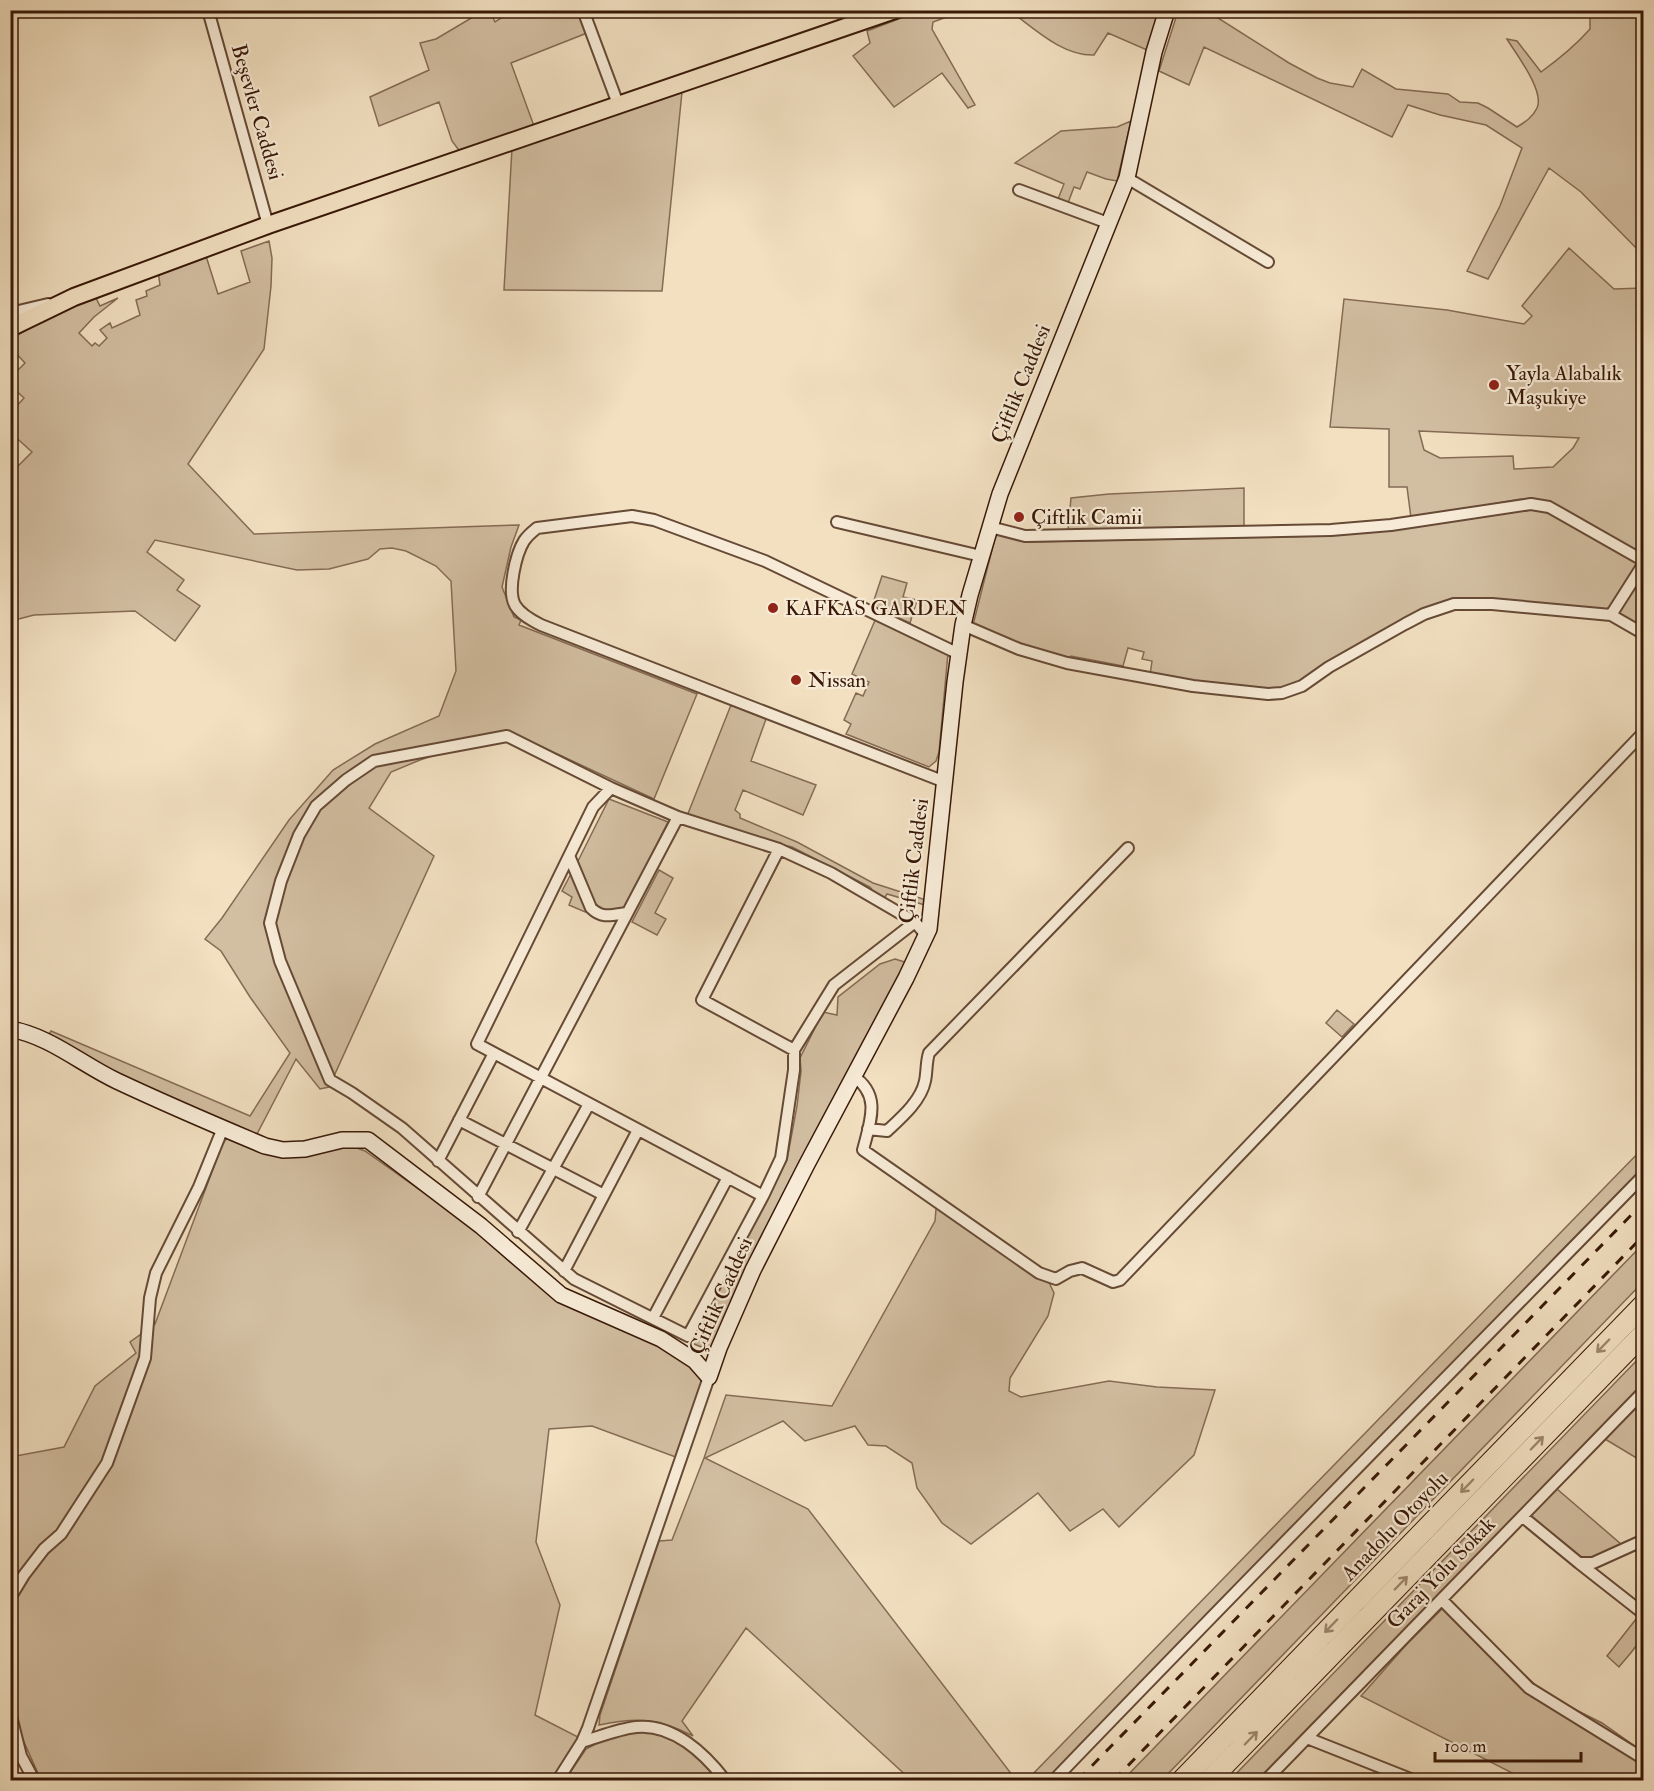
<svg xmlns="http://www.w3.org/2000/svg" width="1654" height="1791" font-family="'IM FELL Double Pica',serif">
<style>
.green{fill:#d2bea1;stroke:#856b54;stroke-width:1.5;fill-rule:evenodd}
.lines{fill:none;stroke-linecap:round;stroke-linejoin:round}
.street-casing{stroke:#664a36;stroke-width:14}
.secondary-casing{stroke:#381807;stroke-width:18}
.primary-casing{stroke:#381807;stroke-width:20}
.highway-casing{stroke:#381807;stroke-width:22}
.street{stroke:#f7ebd7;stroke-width:10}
.secondary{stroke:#f7ebd7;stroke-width:15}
.primary{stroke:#f2e0c1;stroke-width:16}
.highway{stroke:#f2e0c1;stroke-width:20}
.rail{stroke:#381807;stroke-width:3;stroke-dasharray:10 10;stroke-linecap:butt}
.oneway{stroke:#9e866d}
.poi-dot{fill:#8f2418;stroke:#f7ebd7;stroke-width:2}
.labels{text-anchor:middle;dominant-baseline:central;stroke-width:4.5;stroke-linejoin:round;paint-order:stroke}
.street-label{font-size:21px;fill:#381807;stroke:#f7ebd7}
.poi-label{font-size:21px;fill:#381807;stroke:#f7ebd7;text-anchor:start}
</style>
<rect width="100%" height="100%" fill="#f2e0c1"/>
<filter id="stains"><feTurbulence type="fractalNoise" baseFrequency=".00333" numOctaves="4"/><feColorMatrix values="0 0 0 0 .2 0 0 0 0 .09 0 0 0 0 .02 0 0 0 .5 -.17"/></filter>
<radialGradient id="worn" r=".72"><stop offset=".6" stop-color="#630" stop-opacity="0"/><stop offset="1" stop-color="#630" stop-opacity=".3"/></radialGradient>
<path class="green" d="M922,10L963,11L933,22L932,29L975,105L968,108L942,73L894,107L853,56L870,43L867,31Z
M483,11H490L495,22L512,11H578L587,33L511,63L534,126L461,153L452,141L439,102L379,126L370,97L429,70L420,43L436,39Z
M1010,11H1159L1147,50L1108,33L1094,55C1062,56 1034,28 1010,11Z
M1178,11H1207L1289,63L1317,78L1330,83L1353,87L1362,69L1396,89L1448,94L1460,102L1478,103L1488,108L1517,127C1525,122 1533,117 1537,108C1545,91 1516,54 1507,39L1517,41L1541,72C1559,59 1575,46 1590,29V17L1598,11H1643V255L1581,192L1549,168L1488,279L1467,271L1500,206L1522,148L1486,125L1440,115L1408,105L1392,137L1204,47L1189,85L1159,71Z
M682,92L662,291L504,290L512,148Z
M1131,121L1117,181L1106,179L1087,172L1080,189L1074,187L1068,203L1058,199L1064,184L1015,163L1061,131L1117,127Z
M269,241L272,258L271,286L264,349L188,464L254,534L519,525L511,547L502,587L514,617L521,620L519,625L697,694L654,799L521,737L501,733L420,760L391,772L369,808L434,856L329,1087L320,1089L296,1059L257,1134L113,1072L49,1034L51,1031L250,1116L290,1053L250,997L221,951L205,939L222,918L289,820L333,770L375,744L439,716L456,671L451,581L436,566L406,551L392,548L380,549L368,559L329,569L297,570L155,540L147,552L184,580L177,590L200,606L175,641L135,611L34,615L11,621V466L15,469L32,452L11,433L10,413L24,398L11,386V377L25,363L11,348V339C38,323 65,307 96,298L100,306L118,298L94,317L79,333L92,346L95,343L99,346L107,338L100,330L110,323L112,328L140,315L136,300L147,296L146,291L160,285L158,271L206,256L218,294L250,282L241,251Z
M1569,248L1614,289L1643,288V556L1547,502L1535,499H1521L1411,518L1407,487H1389V429L1330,427L1344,299L1447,310L1524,324L1532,316L1522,306ZM1419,431L1579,438L1573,448L1553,467L1514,469L1513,456L1440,458L1424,450Z
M1244,488V527L1068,530L1071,498L1109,494Z
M1534,509L1554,515L1639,563L1611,606L1606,610L1456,600L1300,684L1272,691L1150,675L1152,661L1142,659L1144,652L1128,648L1123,666L1071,656L1069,658C1035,652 1005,638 973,625L996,534L1026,542L1322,536L1394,530Z
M1643,563V634L1611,615Z
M882,576L907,583L903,597L917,600L910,623L872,606Z
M876,618L948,653L939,752L936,761L929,767L846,734L851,724L844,720L856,693L863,696L869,682L852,674Z
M731,705L766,719L751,761L816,785L803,815L743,790L735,810L740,814V818L797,842L873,883L926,900L925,905L887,894L882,902L870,887L792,847L769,842L687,816Z
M609,799L668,822L626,906L615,912L597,909L582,879L578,861Z
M659,870L673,878L655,913L666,919L657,935L632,922Z
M572,872L588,910L585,912L569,905L572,897L562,891Z
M895,959L911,964L709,1350L689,1342L787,1160L797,1106L801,1071L800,1058L823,1012L837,1015L838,997L880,964Z
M1337,1010L1354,1024L1342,1037L1326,1023Z
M231,1137L281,1155L346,1144L365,1151L458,1217L564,1302L666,1350L691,1364L700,1375L702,1385L681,1459L592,1426L549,1429L536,1542L560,1605L535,1715L578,1737L567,1761L552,1780H41L11,1713L10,1457L64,1447L95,1386L136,1353L130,1342L155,1324L222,1145L226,1139Z
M1643,1148V1172L1048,1780H1027Z
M943,1203L1045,1274L1054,1293L1048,1316L1010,1378L1009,1391L1021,1397L1109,1381L1157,1387L1215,1390L1194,1455L1119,1527L1103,1509L1070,1531L1038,1493L971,1544L942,1523L917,1488L912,1463L886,1446L868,1445L855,1426L805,1441L783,1421L705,1458L808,1509L1016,1780H911L746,1628L682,1721L693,1736C659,1718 636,1717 599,1725L600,1715L659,1541L672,1540L704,1458L726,1395L832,1406L935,1221L936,1209Z
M1643,1244V1282L1162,1780H1123Z
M1643,1354V1388L1264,1780H1230Z
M1643,1398V1462L1605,1439Z
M1557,1489L1621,1544L1643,1534V1539L1597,1560H1583L1532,1519L1531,1513Z
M1448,1603L1546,1695L1602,1723L1643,1752V1780H1526L1361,1696L1407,1644Z
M1640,1614C1654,1632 1630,1653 1619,1667L1607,1656Z
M644,1729L681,1741L722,1780H565L586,1749L607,1738Z"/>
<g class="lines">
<defs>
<path id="street" d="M208,10L268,225
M583,10L618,104
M851,10L854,25
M1127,178L1268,262
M1019,190L1108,223
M10,313L48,304
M837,522L981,556
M990,527L1025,536L1331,530L1391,525L1531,504L1549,507L1644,561
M1611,615L1644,563
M963,625L1019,649L1067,663L1193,686L1268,694L1282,693L1302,686L1329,667L1405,624L1424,614L1454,604H1492L1611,615L1644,634
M945,782L541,625C531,620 520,614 515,605C507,591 516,554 524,541C528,535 532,532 537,528L632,516L654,520L765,561L959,654
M611,788L507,736L374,761L346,780L316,806L299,835L281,881L270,923L280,961L330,1080L352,1093L402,1128L574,1279L688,1336L763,1196
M779,849L702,1000L794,1050
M570,858L591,908C602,919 612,915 626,913
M915,922L834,985L794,1050V1070L781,1158L763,1196L477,1044L593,807L611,788L678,817L779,849L831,873L915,922L926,935
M853,1076C882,1095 870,1122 863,1150L1039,1273L1056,1279L1070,1271L1082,1268L1113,1282L1120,1280L1644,732
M459,1120L604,1195
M868,1129L887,1131C901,1118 921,1101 925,1081C927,1072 926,1062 929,1053L1128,848
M438,1161L494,1053
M478,1197L678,817
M518,1232L589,1104
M564,1271L638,1130
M653,1318L728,1177
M1523,1517L1579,1563H1593L1644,1540
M1579,1563L1644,1614
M10,1598L24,1575L44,1549L61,1534L107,1463L145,1358L150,1298L156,1273L199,1187L223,1128
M1442,1600L1529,1688L1644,1759
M10,1712L21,1756L34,1780
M1307,1738L1413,1780
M582,1742C599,1737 618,1729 636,1727C673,1723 705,1754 725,1780
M558,1780L582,1742L588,1728L709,1377
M1054,1780C1249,1577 1447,1377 1644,1175
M1266,1780L1644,1391"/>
<path id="secondary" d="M10,1029C50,1036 81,1064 117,1081C166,1104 215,1125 265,1146L283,1150L305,1149L342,1140H368L481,1226L561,1295L661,1339L695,1361L709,1377
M709,1377L719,1348L753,1270L807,1164L906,978L929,929L955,682L963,625L970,595L1000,494L1127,178L1154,52L1167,10"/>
<path id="primary" d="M10,328L74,297L268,225L895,10"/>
<path id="highway" d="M1182,1780L1644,1304
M1210,1780L1644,1333"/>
</defs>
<use href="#street" class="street-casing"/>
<use href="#secondary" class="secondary-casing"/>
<use href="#primary" class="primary-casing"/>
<use href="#highway" class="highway-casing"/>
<use href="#street" class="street"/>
<use href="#secondary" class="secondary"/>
<use href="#primary" class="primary"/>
<use href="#highway" class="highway"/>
<path class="rail" d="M1078,1780L1644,1202
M1114,1780L1644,1235"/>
</g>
<defs><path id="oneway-shaft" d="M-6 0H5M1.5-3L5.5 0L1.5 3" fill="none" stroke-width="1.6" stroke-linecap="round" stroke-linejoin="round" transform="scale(1.5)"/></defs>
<g class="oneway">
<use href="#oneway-shaft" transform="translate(1603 1346) rotate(134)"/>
<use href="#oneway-shaft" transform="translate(1537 1443) rotate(-46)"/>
<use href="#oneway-shaft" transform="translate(1467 1486) rotate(134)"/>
<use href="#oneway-shaft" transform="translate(1401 1583) rotate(-46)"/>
<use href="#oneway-shaft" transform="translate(1331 1626) rotate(134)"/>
<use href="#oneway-shaft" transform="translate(1251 1738) rotate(-46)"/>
</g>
<g class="poi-dot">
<circle cx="1494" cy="385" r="6"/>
<circle cx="1019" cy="517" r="6"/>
<circle cx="773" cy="608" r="6"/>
<circle cx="796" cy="680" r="6"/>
</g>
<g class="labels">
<g class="street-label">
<text transform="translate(257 112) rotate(74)">Beşevler Caddesi</text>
<text transform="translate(1021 384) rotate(-68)">Çiftlik Caddesi</text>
<text transform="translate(914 861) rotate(-83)">Çiftlik Caddesi</text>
<text transform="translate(721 1296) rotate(-66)">Çiftlik Caddesi</text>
<text transform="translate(1395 1526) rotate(-46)">Anadolu Otoyolu</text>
<text transform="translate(1441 1573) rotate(-46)">Garaj Yolu Sokak</text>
</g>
<g class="poi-label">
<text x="1506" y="373">Yayla Alabalık<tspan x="1506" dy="24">Maşukiye</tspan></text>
<text x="1031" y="517">Çiftlik Camii</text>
<text x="785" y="608">KAFKAS GARDEN</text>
<text x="808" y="680">Nissan</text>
</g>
</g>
<rect width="1654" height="1791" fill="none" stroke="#f2e0c1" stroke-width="36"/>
<rect x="12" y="12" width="1630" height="1767" fill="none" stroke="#381807" stroke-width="3"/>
<rect x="18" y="18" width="1618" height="1755" fill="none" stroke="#381807" stroke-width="1.5"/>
<path d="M1435 1752v9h146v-9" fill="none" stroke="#381807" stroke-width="3"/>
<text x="1444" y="1752" font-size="18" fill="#381807" stroke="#f7ebd7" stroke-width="4.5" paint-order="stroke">100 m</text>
<rect width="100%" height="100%" filter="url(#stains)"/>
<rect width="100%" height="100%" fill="url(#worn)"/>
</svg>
